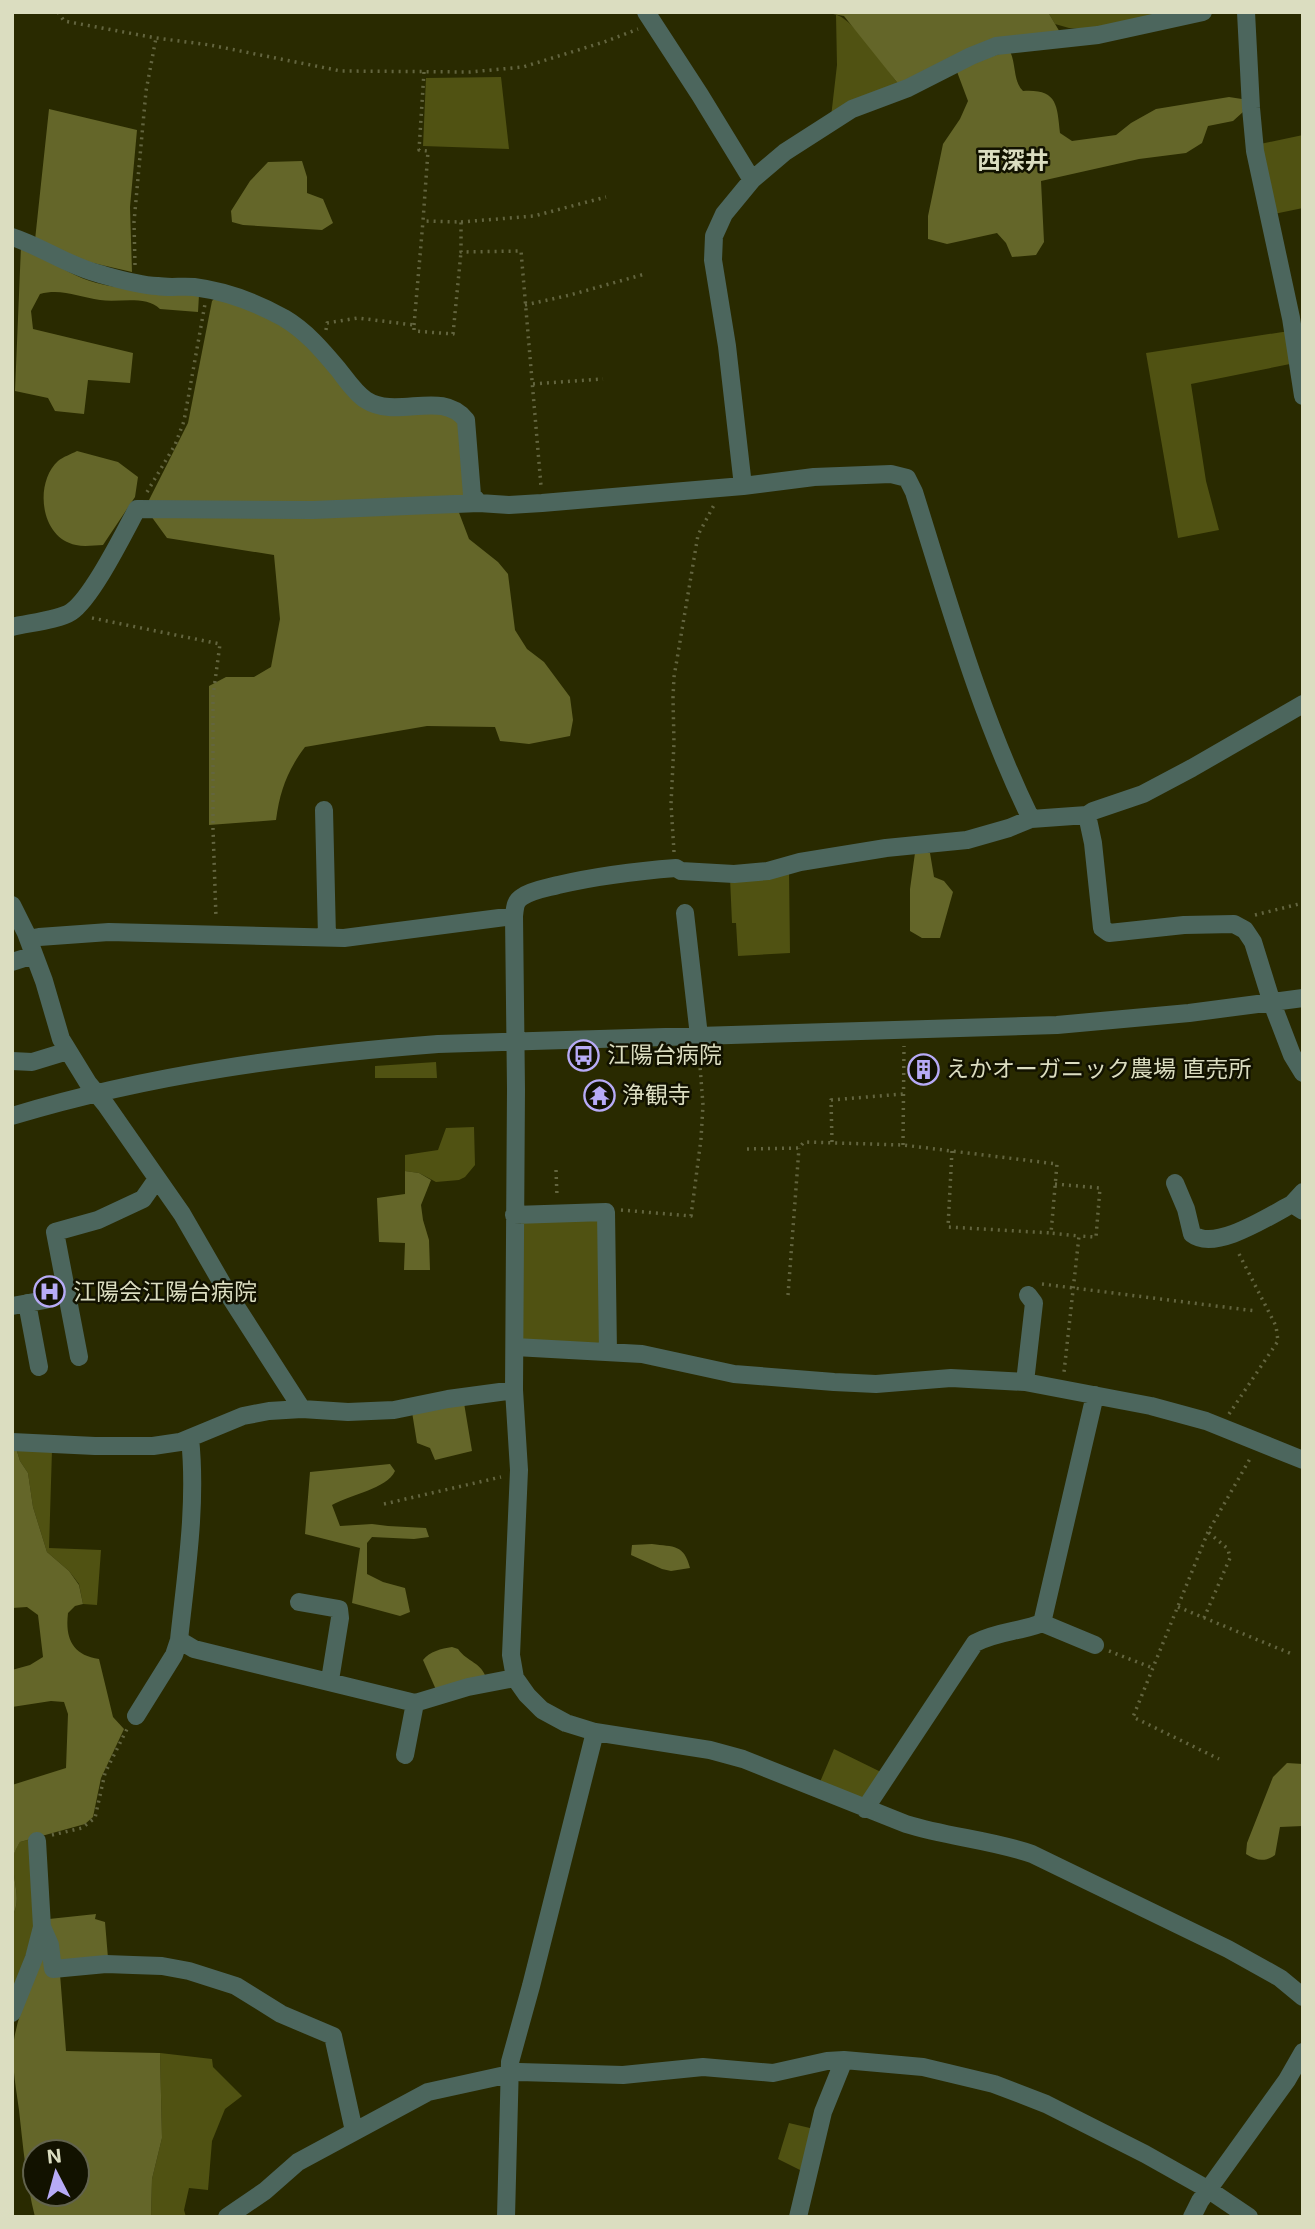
<svg xmlns="http://www.w3.org/2000/svg" width="1315" height="2229" font-family="Inter,'Noto Sans JP',sans-serif">
<style>
.green{fill:#505212}
.forest{fill:#646629;fill-rule:evenodd}
.lines{fill:none;stroke-linecap:round;stroke-linejoin:round}
.path{stroke:#63653f;stroke-width:3.5;stroke-dasharray:2 5;stroke-linecap:butt}
.minor{stroke:#4c665d;stroke-width:18}
.labels{text-anchor:middle;dominant-baseline:central;stroke-width:5;stroke-linejoin:round;paint-order:stroke}
.poi-label{font-size:23px;fill:#dbddc0;stroke:#121200;text-anchor:start}
.neighbourhood-label{font-size:24px;font-weight:bold;fill:#dbddc0;stroke:#121200}
</style>
<rect width="100%" height="100%" fill="#292a00"/>
<path class="green" d="M1048,12H1172L1093,30L1069,28L1055,24Z
M836,15C852,17 888,71 900,86L831,117L837,65Z
M501,77L509,149L423,146L426,78Z
M1303,135V208L1274,214L1260,144Z
M1289,331L1295,363L1191,384L1206,481L1219,530L1178,538L1146,353Z
M789,871L790,953L738,956L736,923H732L730,878Z
M436,1062L437,1078H375V1066Z
M474,1127L475,1165L465,1177L459,1180L436,1182L419,1173L405,1171V1155L438,1150L446,1128Z
M599,1217L604,1346L521,1340V1220Z
M16,1448L52,1450L49,1548L101,1550L97,1605L83,1604L79,1584L69,1571L47,1552L33,1507L28,1473L20,1461Z
M834,1749L883,1773L862,1799L820,1782Z
M31,1839L35,1927L12,1997V1985L14,1984L12,1970V1916C22,1901 13,1881 13,1864C12,1856 16,1848 20,1842Z
M160,2053L212,2059L213,2067L242,2096L225,2109L212,2141L208,2190L189,2188L184,2210L186,2217H151L152,2179L162,2138Z
M789,2123L814,2129L804,2172L778,2159Z"/>
<path class="forest" d="M833,12H1048L1061,34L900,86L844,16L833,14Z
M1008,48C1017,61 1012,80 1023,91C1057,89 1057,104 1060,133L1072,141L1116,135L1131,123L1156,109L1229,97L1242,99L1243,112L1233,121L1208,126L1202,143L1186,153L1139,159L1041,181L1044,242L1036,255L1012,257L1006,243L997,233L947,244L928,239V216L943,144L960,119L968,101L956,69Z
M49,109L137,130L130,207L132,272L67,257L35,240Z
M302,161L307,177V193L323,199L333,223L322,230L243,225L232,222L231,211L250,181L268,162Z
M21,246C45,256 65,273 90,281C120,291 166,291 199,295L198,312L160,309C146,295 118,303 100,300C79,297 61,288 40,294L31,311L33,329L133,353L130,383L88,380L84,414L55,411L48,398L15,391Z
M215,298L237,302L302,337L350,393L442,411L460,419L465,499L291,504L148,502L188,423L212,301Z
M77,451L118,462L138,477L135,497L103,545C95,545 85,547 76,545C40,538 34,483 58,461C63,457 71,454 77,451Z
M458,510L469,539L498,562L508,574L515,630L527,649L544,662L570,697L573,720L570,736L529,744L500,741L495,727L427,726L305,747C287,771 280,791 276,820L209,825V686L226,677H254L271,667L280,619L274,555L167,538L151,516Z
M915,853H930L934,877L944,881L953,892L940,938H922L910,931V889Z
M405,1171L419,1173L431,1180L421,1205L423,1220L429,1240L430,1270H404L405,1243L379,1242L377,1198L405,1194Z
M464,1403L472,1451L435,1460L430,1448L417,1443L412,1412Z
M12,1448H16L20,1461L28,1473L33,1507L47,1552L69,1571L79,1585L83,1604L75,1606L68,1613C65,1638 72,1655 99,1659L113,1717L124,1729L101,1778L93,1817L85,1824L20,1842C16,1849 12,1856 13,1864C13,1881 22,1901 12,1916V1785L66,1768L68,1714L64,1702L51,1701L12,1707V1670L30,1665L43,1657L38,1615L27,1607L12,1608Z
M390,1464L395,1471C387,1489 349,1495 332,1505L340,1526L372,1524L388,1526L426,1528L429,1537L414,1539L372,1537L367,1543V1574L383,1582L405,1588L410,1612L400,1616L352,1603L360,1548L305,1534L310,1472Z
M652,1544C674,1547 684,1544 690,1568L671,1571L662,1569L631,1555L632,1545Z
M452,1647L458,1649C468,1663 481,1661 487,1680L437,1692L423,1660C430,1651 441,1649 452,1647Z
M1287,1763L1303,1764V1826L1280,1827L1275,1855C1265,1862 1257,1861 1246,1854L1247,1843L1273,1777Z
M96,1914L95,1919L105,1922L108,1958L55,1961L49,1919Z
M46,1948L60,1974L66,2051L160,2053L162,2138L152,2179L151,2217H35C26,2181 23,2146 19,2110C16,2087 11,2062 14,2040C19,2007 36,1979 46,1948ZM35,2152H77V2194H35Z"/>
<g class="lines">
<path class="path" d="M58,12L64,21L156,38L210,45L341,71L470,72L523,67L604,42L638,29
M424,72L419,150L428,151L423,221L461,222V252L521,251L541,486
M461,222L534,216L606,197
M135,265L134,222L146,91L156,38
M525,305L570,295L645,274
M414,325L423,221
M326,330L327,323L358,318L414,325V331L453,334L461,252
M533,384L603,379
M147,492L175,445L184,421L205,304
M92,618L220,644L213,696V828L216,918
M674,852L671,804L674,743L673,698L674,677L698,535L714,505
M1255,915L1303,903
M832,1142L831,1100L903,1094
M903,1145L904,1046
M747,1149L799,1148L804,1142L903,1145L1057,1164L1051,1233L1079,1236L1064,1372
M952,1151L948,1227L1051,1233
M556,1170L557,1196
M1055,1184L1100,1188L1096,1237L1079,1236
M621,1210L691,1216L701,1139L703,1105L699,1053
M1042,1284L1256,1311
M788,1295L799,1148
M1229,1414L1278,1341L1276,1326L1237,1250
M384,1504L501,1477
M1208,1532L1133,1717L1219,1759
M1178,1607L1292,1654
M1204,1618L1230,1558L1228,1549L1208,1532L1251,1457
M1109,1651L1153,1668
M52,1835L82,1828L95,1818L105,1773L127,1729"/>
<path class="minor" d="M646,12L700,95L752,180
M1246,12L1251,108L1255,151L1291,318L1303,396
M12,237C43,247 68,266 100,274C118,279 138,285 157,286C169,288 182,286 194,287C225,291 257,303 284,318C306,331 322,350 338,369C346,379 355,393 366,400C397,420 442,389 466,420L472,495L479,503L509,505L542,503L743,486L814,477L891,474L907,478L914,492C949,603 980,715 1031,819
M743,486L727,346L713,260L714,236L724,214L752,180L785,152L852,109L908,88L971,56L996,46L1098,35L1203,12
M12,627C28,623 59,620 71,612C92,598 124,533 137,509L313,510L479,503
M1303,704L1192,768L1143,794L1093,811L1087,815L1031,819L1009,828L967,840L886,848L800,862L768,871L734,874L681,871L676,868C636,871 597,876 558,885C547,888 532,890 522,897C515,901 515,908 514,916L516,1089L514,1390L519,1470L511,1655L515,1678L527,1695L542,1710L566,1723L595,1732L710,1750L743,1759L906,1824C948,1837 992,1840 1032,1854L1228,1949L1280,1978L1303,1997
M324,810L327,937
M1087,815L1093,843L1102,928L1109,933L1184,925L1234,924L1245,930L1253,942L1272,1003L1292,1055L1303,1073
M12,905L26,933L44,981L61,1039L88,1083L106,1105L182,1214L230,1297L302,1409
M685,913L699,1036
M28,939L39,937L109,932L344,938L514,916
M12,962L34,955
M12,1061L32,1062L68,1051
M12,1116C151,1074 294,1055 438,1044L1057,1025L1189,1013L1303,998
M1175,1183L1186,1209L1192,1234C1215,1252 1269,1216 1292,1204
M1303,1192L1292,1204L1303,1211
M514,1215L606,1212L608,1352
M27,1303L39,1367
M12,1306L45,1300L65,1285
M515,1347L642,1354L734,1374L834,1382L876,1384L951,1378L1025,1382L1151,1406L1206,1421L1303,1460
M79,1357L55,1232L98,1220L143,1199L157,1179
M1025,1382L1034,1303L1028,1295
M12,1442L95,1446H153L180,1442L243,1416L269,1411L302,1409L348,1412L394,1410L448,1399L514,1390
M299,1602L339,1609L340,1618L330,1680
M1042,1623L1095,1645
M179,1640L194,1649L415,1703L468,1687L515,1678
M136,1716L174,1655L179,1640C186,1574 197,1505 190,1438
M405,1755L415,1703
M865,1809L975,1643C998,1631 1019,1632 1042,1623L1095,1395
M37,1841L42,1927
M12,2013L34,1958L42,1927L50,1945L53,1969L106,1964L133,1965L162,1966L189,1971L236,1986L281,2014L333,2036L354,2131
M227,2217L265,2191L298,2162L428,2092L519,2072L623,2075L703,2067L773,2073L827,2061L844,2060L923,2067L994,2084L1046,2104L1145,2154L1209,2190L1249,2217
M506,2217L510,2062L531,1986L595,1732
M798,2217L823,2112L844,2060
M1192,2217L1200,2201L1287,2080L1303,2052"/>
</g>
<defs>
<symbol id="bus-ring" viewBox="-11 -11 22 22"><circle r="9.5" fill="#121200" stroke="#b7abf7" stroke-width="1.5"/><path d="M-5-6H5V4H4V6H2V4H-2V6H-4V4H-5ZM-3.5-4V0h7V-4ZM-3.5 1.2v1.5H-2V1.2ZM2 1.2v1.5H3.5V1.2Z" fill="#b7abf7"/></symbol>
<symbol id="building-ring" viewBox="-11 -11 22 22"><circle r="9.5" fill="#121200" stroke="#b7abf7" stroke-width="1.5"/><path d="M-4-6H4V6H1V3H-1V6H-4ZM-2.5-4.3h1.7v1.8h-1.7ZM.8-4.3h1.7v1.8H.8ZM-2.5-1h1.7V.8h-1.7ZM.8-1h1.7V.8H.8Z" fill="#b7abf7"/></symbol>
<symbol id="temple-ring" viewBox="-11 -11 22 22"><circle r="9.5" fill="#121200" stroke="#b7abf7" stroke-width="1.5"/><path d="M0-6L5-2H3V0L6.5 2.5H4V6H1.5V3h-3V6H-4V2.5H-6.5L-3 0V-2H-5Z" fill="#b7abf7"/></symbol>
<symbol id="hospital-ring" viewBox="-11 -11 22 22"><circle r="9.5" fill="#121200" stroke="#b7abf7" stroke-width="1.5"/><path d="M-5-5h3v3.5h4V-5h3V5h-3V1.5h-4V5h-3Z" fill="#b7abf7"/></symbol>
</defs>
<g fill-rule="evenodd">
<use href="#bus-ring" x="566" y="1038" width="35" height="35"/>
<use href="#building-ring" x="906" y="1052" width="35" height="35"/>
<use href="#temple-ring" x="582" y="1078" width="35" height="35"/>
<use href="#hospital-ring" x="32" y="1274" width="35" height="35"/>
</g>
<g class="labels">
<g class="poi-label">
<text x="607" y="1055">江陽台病院</text>
<text x="946" y="1069">えかオーガニック農場 直売所</text>
<text x="622" y="1095">浄観寺</text>
<text x="73" y="1292">江陽会江陽台病院</text>
</g>
<g class="neighbourhood-label">
<text x="1013" y="160">西深井</text>
</g>
</g>
<rect width="1315" height="2229" fill="none" stroke="#dbddc0" stroke-width="28"/>
<g transform="translate(56 2173) rotate(354)"><circle r="33" fill="#121200" stroke="#62634d" stroke-width="2"/>
<path d="M0-5L12 26L0 18L-12 26Z" fill="#b7abf7"/>
<text y="-10" font-size="19" font-weight="bold" text-anchor="middle" fill="#dbddc0">N</text>
</g>
</svg>
